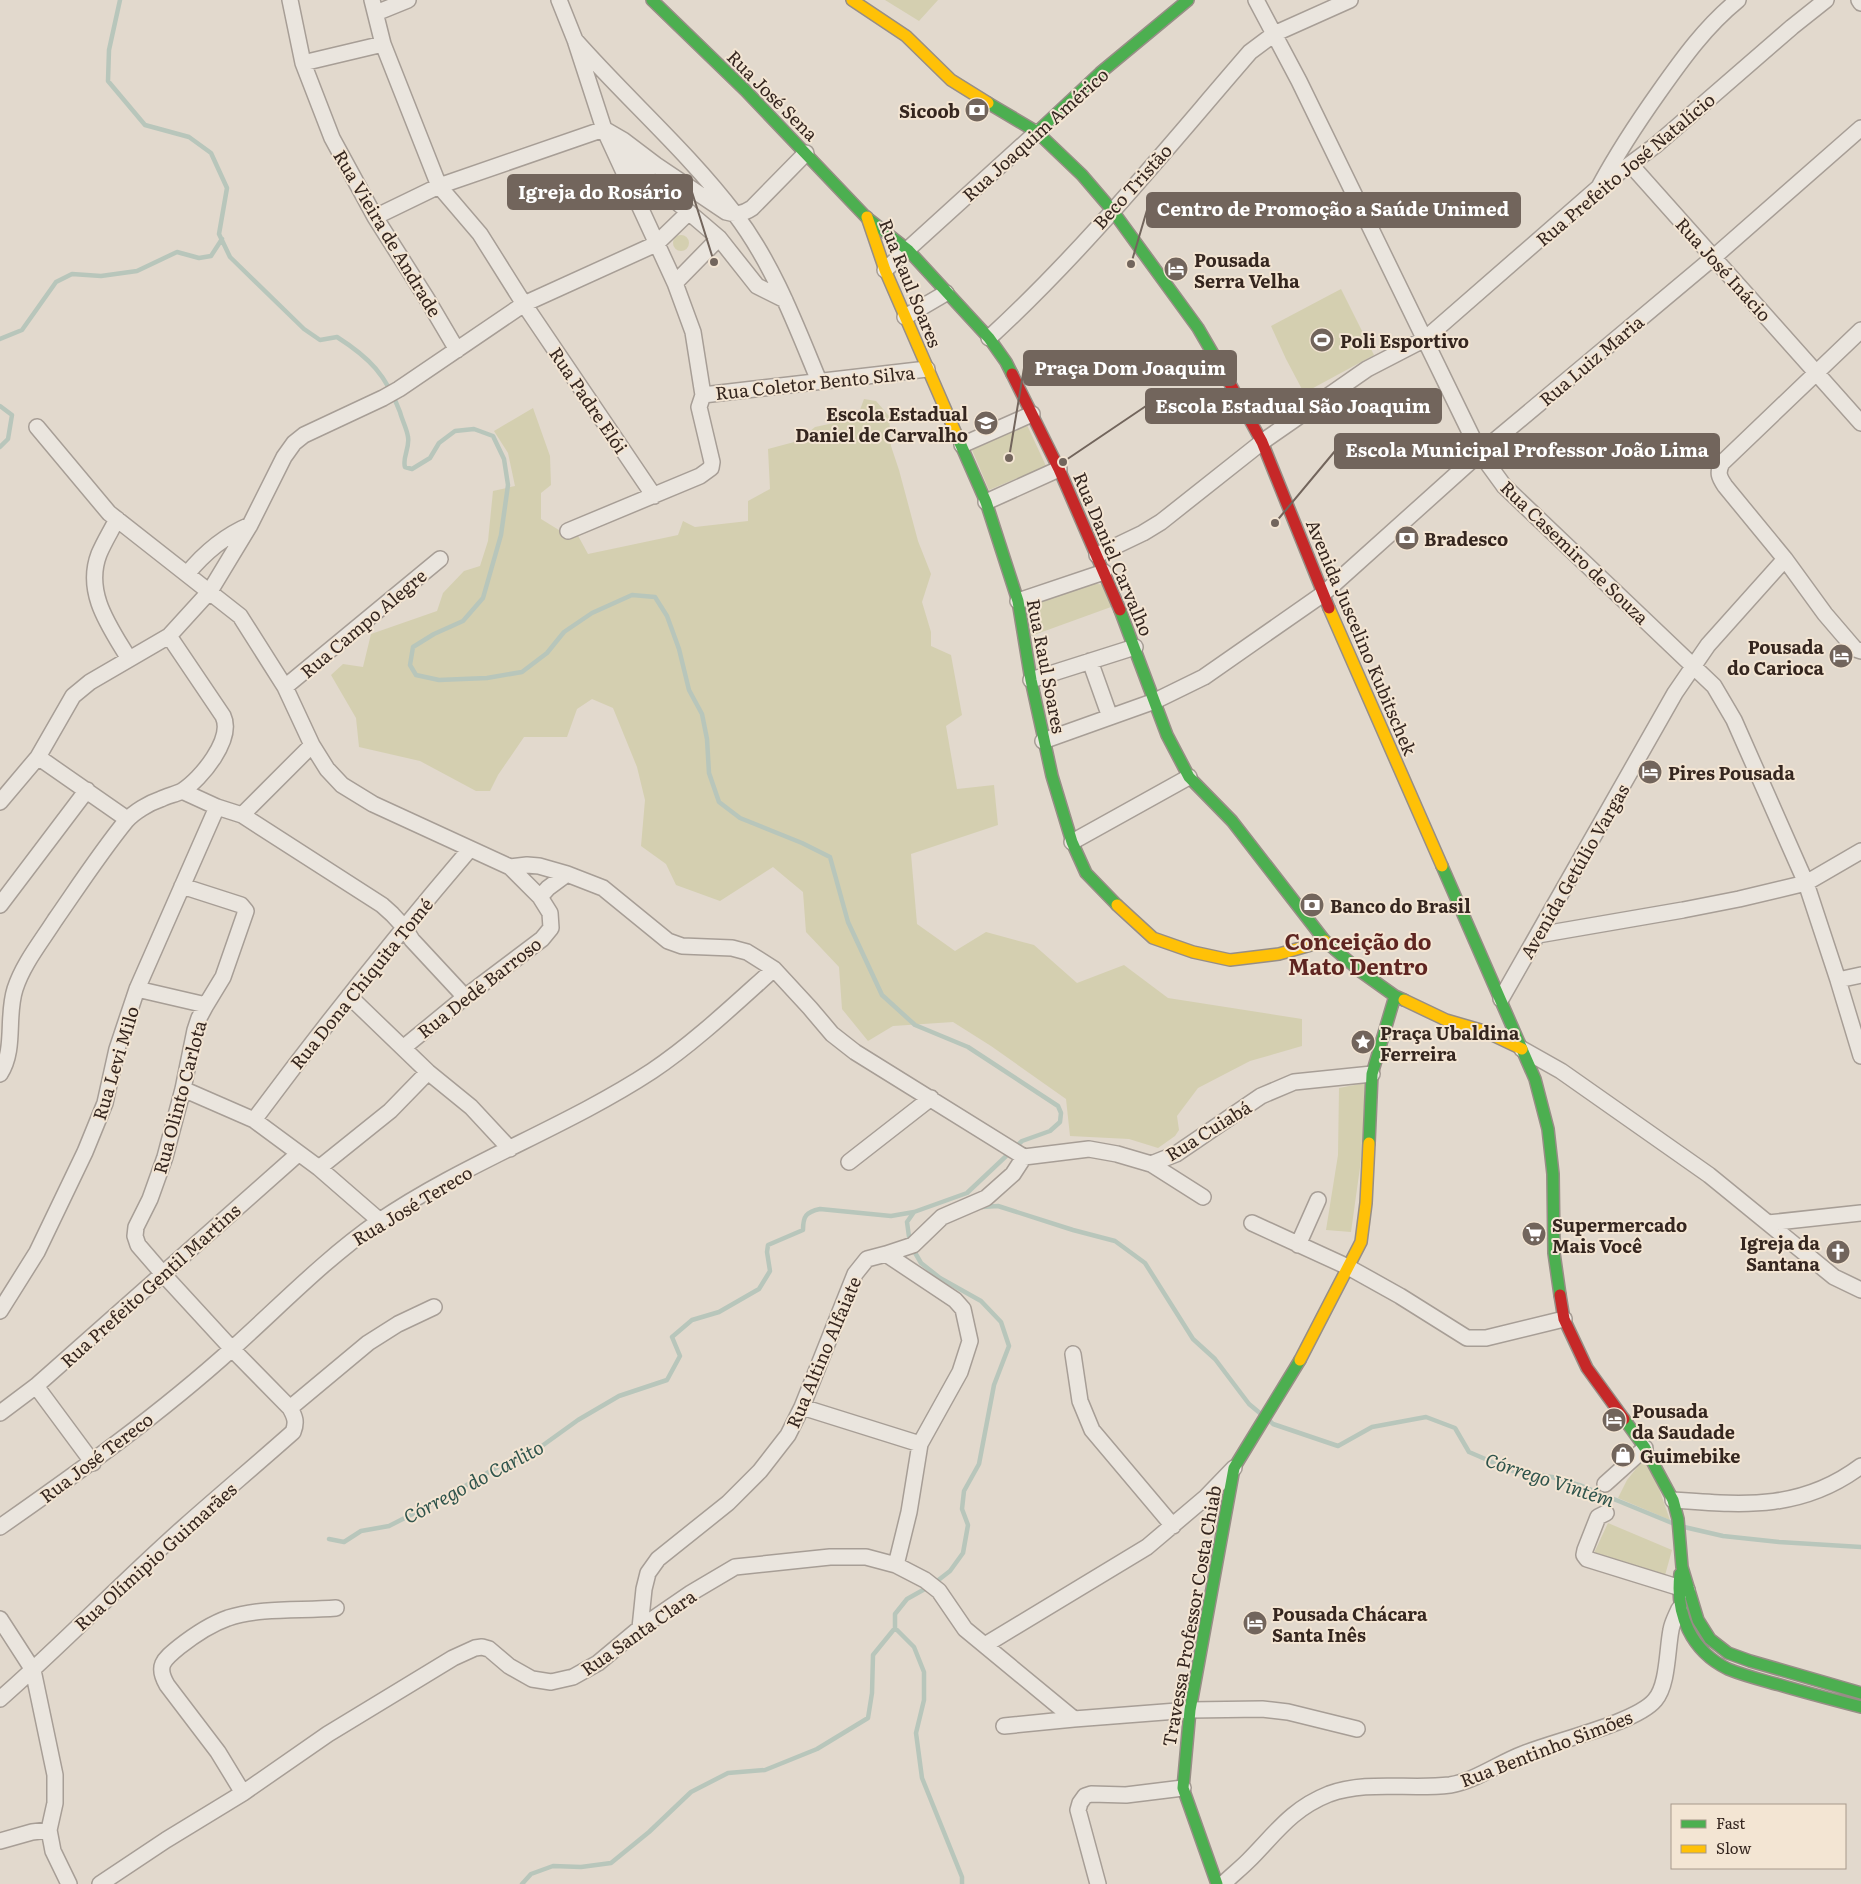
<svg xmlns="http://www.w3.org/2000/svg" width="1861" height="1884" font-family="Literata,serif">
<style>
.green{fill:#d4cfb0}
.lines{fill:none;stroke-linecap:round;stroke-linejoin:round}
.stream{stroke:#b8c6bb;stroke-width:4.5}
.street-casing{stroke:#a79e96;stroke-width:18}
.fast-casing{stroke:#978e86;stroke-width:14}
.slow-casing{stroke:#978e86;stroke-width:14}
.jam-casing{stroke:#978e86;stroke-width:14}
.street{stroke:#eae5de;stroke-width:15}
.fast{stroke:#4caf50;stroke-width:11}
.slow{stroke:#ffc107;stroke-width:11}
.jam{stroke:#c62828;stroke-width:11}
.labels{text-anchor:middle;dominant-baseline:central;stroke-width:4;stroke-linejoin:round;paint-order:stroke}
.street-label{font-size:18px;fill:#35261f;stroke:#f3e5d3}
.poi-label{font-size:18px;font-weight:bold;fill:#35261f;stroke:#f3e5d3;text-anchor:start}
.water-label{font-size:19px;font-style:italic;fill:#2f544c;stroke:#f3e5d3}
.district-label{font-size:22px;font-weight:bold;fill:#5f2521;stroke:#f3e5d3}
.leader{fill:none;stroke:#72655c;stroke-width:2}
.callout-dot{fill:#72655c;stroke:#f3e5d3;stroke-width:2}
.callout{fill:#72655c;stroke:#72655c;stroke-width:2}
.callout-label{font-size:19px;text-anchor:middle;font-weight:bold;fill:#fff}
</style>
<rect width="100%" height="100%" fill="#e2d9cd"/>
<path class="green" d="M885,0H938L919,21Z
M673 243a8 8 0 1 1 16 0a8 8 0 1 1-16 0Z
M1341,289L1374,355L1304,393L1286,359L1271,326Z
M864,399L876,401L889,416L891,446L899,470L918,541L931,574L922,602L931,632V646L951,655L962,715L946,726L957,789L994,785L998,825L911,854L917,924L955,951L986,932L1034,945L1077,983L1124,965L1168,998L1302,1019V1046L1250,1061L1198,1088L1177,1116L1179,1130L1175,1136L1158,1148L1129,1139L1070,1136L1066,1099L991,1046L953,1022L893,1026L868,1041L842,1009L839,967L806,932L803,892L773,867L720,901L676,885L666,864L641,846L645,800L637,767L613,708L592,699L577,709L567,737H524L498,775L490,791H476L420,761L359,747L356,718L331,675L343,664L363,667L371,634L437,611L443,593L464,571L480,566L488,541L493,491L515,486L508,453L494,431L533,408L550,456L551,485L541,493V519L567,535L576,532L588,554L678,535L683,521L695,527L748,521V501L770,489L768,449L798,441L815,427L857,418Z
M1027,425L1046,466L989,490L972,450Z
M1091,583L1104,585L1111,607L1031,636L1026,605Z
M1365,1083L1362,1153L1351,1232L1326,1230L1338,1155L1339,1088Z
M1643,1460L1657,1483L1670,1520L1618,1498L1627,1480Z
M1608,1523L1672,1550L1664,1579L1594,1553Z"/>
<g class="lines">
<path class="stream" d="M120,0L109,50L108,81L145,125L189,137L211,153L227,188L219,234L230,257L304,329L320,340L337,337C370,358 386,375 400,412C402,420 407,429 408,437C410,448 402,458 405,467L412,469L430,458L439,443L455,431L474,429L493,436L504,459L508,485L501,535L483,598L463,621L434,634L413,647L410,665L416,675L439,680L487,678L522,672L547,653L564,632L592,613L632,595L655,597L667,616L679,649L689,690L702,714L707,739L709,773L719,802L740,818L802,843L830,857L848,922L882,995L915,1025L968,1047L1058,1106L1061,1113L1060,1122L1050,1131L1022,1141L967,1193L914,1212L907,1222L910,1244L921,1263L940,1278L981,1301L1001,1322L1009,1346L994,1385L979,1464L964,1491L962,1509L968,1525L963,1553L950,1571L932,1585L907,1599L895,1614V1628L914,1647L924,1672V1700L916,1733L922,1778L962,1877V1884
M0,339L22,330L56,282L72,274L101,276L137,271L177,252L199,258L211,256L222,239
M0,406L12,415L8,439L0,447
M980,1205L982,1207L998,1206L1073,1230L1115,1241L1145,1263L1193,1339L1215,1359L1249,1404L1261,1414
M1269,1420L1273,1424L1338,1446L1372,1427L1426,1417L1455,1428L1469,1452L1513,1471L1552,1477L1582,1486L1672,1523
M1684,1527L1723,1536L1779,1542L1861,1547
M329,1539L344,1542L361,1531L389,1526L450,1495L499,1466L528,1456L578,1420L619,1396L667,1380L680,1356L672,1337L692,1320L719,1312L759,1289L770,1271L767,1252L768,1245L803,1230C803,1216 806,1212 820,1209L891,1216L914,1212
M522,1884L531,1874L553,1866L581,1867L611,1863L649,1832L691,1792L728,1773L765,1770L817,1749L868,1718L872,1693L873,1655L895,1628"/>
<defs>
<path id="street" d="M290,0L303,63L332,138L375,217L427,299L457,350
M372,0L383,44L439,186L480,234L524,304L654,496
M559,0L575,40L604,129L675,283L693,332L703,395
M1256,0L1299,81L1480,453L1504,486L1714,686L1734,720L1806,883L1838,980L1861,1056
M1859,0L1861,3
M376,13L408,0
M575,40C627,99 687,151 735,214C773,264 795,323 819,381
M303,63L383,44
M616,153L651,180L719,238L757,286L785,300
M1631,165L1861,423
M1600,185C1618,152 1637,123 1659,92C1683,58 1706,26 1738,0
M375,217L439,186L604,129L623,140L656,165L726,212C736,215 743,214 752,208L806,153
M885,270L1037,132
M675,283L719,238
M905,317L946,293
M1861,330L1722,463C1717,473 1719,477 1725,486L1785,559L1825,614L1855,649L1861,651
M989,338C1084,251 1166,149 1250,52L1274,34L1350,0
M703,395L927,369
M37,427L109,513L240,616L285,687L312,745L327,769L342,785L373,804L510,867L527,865L539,866L567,874L603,888L668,941L682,946L732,948L747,952L774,969L810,1008L832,1034L855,1052L1024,1157L1089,1149L1117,1154L1151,1164L1176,1154L1261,1096L1294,1082L1372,1074
M962,445L1032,414
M986,502L1059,469
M117,519C111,531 104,542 99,554C84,593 110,627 129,659
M568,531L700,476L711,468L712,462L699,407L703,395
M1097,555L1143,533L1161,522L1262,442L1367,369L1425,339L1598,188L1656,145L1792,27L1826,0
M187,574C205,552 224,536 250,525
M1018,601L1104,572
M1090,661L1110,717
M1031,680L1135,647
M285,687L440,559
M1043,741L1155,701L1204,677L1323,594L1480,453L1714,257L1861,128
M38,757L127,819
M182,791L217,807L242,815L382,905L392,914L404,927L412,940L465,997
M0,802L38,757L73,696L90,682L169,636L210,591L250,525L284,457L294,443L304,435L383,398L399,389L524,304L656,244L689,212
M242,815L312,745
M1072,842L1189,777
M182,886L241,905L246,911L223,977L206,1005
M540,897L548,888L567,874
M0,905L87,790
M1538,935L1683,910L1739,899L1806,883L1861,851
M1838,980L1861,975
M349,996L428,1072L471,1107L510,1149
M1501,999L1675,693L1708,645L1785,559
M403,1048L465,997L542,939L551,928L550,913L540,897L510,867
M1522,1049L1561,1071L1709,1175L1834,1277L1861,1290
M0,1074C16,1049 6,1017 15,989C23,964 41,942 55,920C78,887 100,853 126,821C134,812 149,803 161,799C167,796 176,794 182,791C201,779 234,739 223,716L169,636
M183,1089L254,1120L319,1168L380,1221
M254,1120C323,1027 395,937 470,849
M849,1162L931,1098
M1151,1164L1203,1197
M319,1168L390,1111L428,1072
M1252,1223L1348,1267L1400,1296L1467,1338H1486L1564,1319
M1768,1223L1861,1213
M1298,1245L1318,1200
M886,1254L913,1245L942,1217L986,1198L1013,1174L1024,1157
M0,1311L37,1252L85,1152L105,1103L117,1049L137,989L217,807
M1073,1354L1080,1401L1092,1430L1173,1526
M36,1386L93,1463
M802,1407L920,1444
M290,1408L368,1343L398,1324L434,1307
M0,1413L36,1386L298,1154
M1605,1484L1645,1448
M1673,1500C1743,1505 1801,1511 1861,1466
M1606,1513L1598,1517L1585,1550L1584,1555L1587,1559L1687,1590
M0,1527C80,1471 160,1414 233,1348C281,1305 325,1259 378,1222C464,1163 565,1128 652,1071C694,1043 736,1003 774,969
M0,1619L33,1670L55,1775V1803L49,1830L53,1851L69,1884
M640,1628L644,1589L648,1573L658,1559L728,1503L760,1471L788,1435L802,1407L855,1274L867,1259L886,1254L955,1300L963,1309L970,1341L960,1372L920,1444L909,1512L896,1565
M985,1645L1147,1547L1206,1497L1234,1468
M0,1699C63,1644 121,1583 184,1527C220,1495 257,1464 293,1432C297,1422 295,1417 290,1408L232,1349L163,1274L138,1245L135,1236L136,1227L150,1199L165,1157L183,1089L195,1030L199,1018L206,1005L137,989
M1004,1726L1074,1719
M243,1793L218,1752L167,1685C156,1666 163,1660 179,1647C193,1636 211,1624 228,1618C262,1607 301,1611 336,1608
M0,1841L32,1832L49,1830
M100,1884L166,1840L243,1793L328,1734L453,1658L475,1648L482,1647L489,1649L509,1666L532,1679L551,1682L573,1677L598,1663L640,1628L691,1593L735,1567L830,1557H866L896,1565L925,1580L939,1591L965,1629L1074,1719L1190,1710L1262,1709L1288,1712L1357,1729
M1098,1884L1078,1810L1080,1803L1085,1796L1091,1794L1126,1795L1183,1788
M1223,1884C1231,1876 1240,1869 1248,1861C1275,1834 1291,1809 1329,1794C1367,1780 1410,1790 1450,1785C1475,1781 1499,1763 1523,1754C1554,1741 1636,1723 1655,1700C1668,1685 1667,1650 1671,1630C1672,1623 1676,1616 1679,1609"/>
<path id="fast" d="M652,0L745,90L866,217L908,250L989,338L1006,362L1012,374
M988,103L1037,132L1082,175L1112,210L1198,328L1223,371
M1037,132L1100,73L1188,0
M957,436L986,502L1018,601L1031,680L1052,776L1072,842L1086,873L1117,905
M1120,610L1167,735L1189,777L1232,821L1325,941L1360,971L1395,996L1404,1000
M1442,866L1535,1079L1548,1129L1553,1174L1554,1253L1560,1295
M1369,1143L1372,1074L1395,996
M1624,1419L1645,1448L1673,1500L1678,1519L1682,1567L1698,1620L1710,1639L1728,1653L1750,1661L1861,1693
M1680,1574C1675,1614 1691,1651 1728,1669C1745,1676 1762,1680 1780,1685C1807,1693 1834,1700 1861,1707
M1217,1884L1183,1788L1190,1710L1234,1468L1300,1360"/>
<path id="slow" d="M852,0L906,36L951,80L988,103
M867,217L885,270L957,436
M1329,608L1442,866
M1117,905L1153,938L1193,952L1230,960L1279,954L1325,941
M1404,1000L1446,1020L1484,1031L1522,1049
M1300,1360L1361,1242L1366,1203L1369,1143"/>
<path id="jam" d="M1223,371L1262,442L1329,608
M1012,374L1059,469L1120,610
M1560,1295L1564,1319L1587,1368L1624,1419"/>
</defs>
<use href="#street" class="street-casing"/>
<use href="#fast" class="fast-casing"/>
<use href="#slow" class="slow-casing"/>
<use href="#jam" class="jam-casing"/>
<use href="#street" class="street"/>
<use href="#fast" class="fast"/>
<use href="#slow" class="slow"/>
<use href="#jam" class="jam"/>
</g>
<defs>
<symbol id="bank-disc" viewBox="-11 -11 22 22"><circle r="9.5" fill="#72655c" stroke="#f3e5d3"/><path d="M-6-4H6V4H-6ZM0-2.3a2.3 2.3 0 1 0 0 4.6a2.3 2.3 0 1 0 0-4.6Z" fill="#fff"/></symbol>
<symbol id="hotel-disc" viewBox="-11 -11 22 22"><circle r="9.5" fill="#72655c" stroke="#f3e5d3"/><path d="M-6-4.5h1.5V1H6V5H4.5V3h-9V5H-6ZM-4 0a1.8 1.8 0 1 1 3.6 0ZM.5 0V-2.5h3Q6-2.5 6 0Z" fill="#fff"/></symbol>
<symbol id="stadium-disc" viewBox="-11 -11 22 22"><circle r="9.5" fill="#72655c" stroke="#f3e5d3"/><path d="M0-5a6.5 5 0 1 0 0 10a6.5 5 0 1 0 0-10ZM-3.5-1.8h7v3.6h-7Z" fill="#fff"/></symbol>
<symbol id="school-disc" viewBox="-11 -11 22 22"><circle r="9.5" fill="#72655c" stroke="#f3e5d3"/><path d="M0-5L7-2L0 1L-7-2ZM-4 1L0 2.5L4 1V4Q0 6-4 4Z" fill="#fff"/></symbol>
<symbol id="sight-disc" viewBox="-11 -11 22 22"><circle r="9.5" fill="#72655c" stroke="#f3e5d3"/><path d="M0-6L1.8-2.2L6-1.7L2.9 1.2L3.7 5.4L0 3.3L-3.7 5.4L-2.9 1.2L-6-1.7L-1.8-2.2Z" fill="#fff"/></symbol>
<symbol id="supermarket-disc" viewBox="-11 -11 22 22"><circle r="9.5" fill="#72655c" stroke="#f3e5d3"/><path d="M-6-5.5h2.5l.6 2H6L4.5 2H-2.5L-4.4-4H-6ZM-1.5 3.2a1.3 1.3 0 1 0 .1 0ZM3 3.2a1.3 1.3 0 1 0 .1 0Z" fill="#fff"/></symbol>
<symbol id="church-disc" viewBox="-11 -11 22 22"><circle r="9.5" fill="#72655c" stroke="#f3e5d3"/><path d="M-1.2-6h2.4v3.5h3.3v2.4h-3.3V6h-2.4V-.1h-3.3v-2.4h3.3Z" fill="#fff"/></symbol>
<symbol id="shop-disc" viewBox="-11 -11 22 22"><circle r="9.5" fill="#72655c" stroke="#f3e5d3"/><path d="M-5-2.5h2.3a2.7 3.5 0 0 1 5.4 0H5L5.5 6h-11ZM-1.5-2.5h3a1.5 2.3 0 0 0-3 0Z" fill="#fff"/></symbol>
</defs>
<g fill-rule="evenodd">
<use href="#bank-disc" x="963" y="96" width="28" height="28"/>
<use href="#hotel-disc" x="1162" y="255" width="28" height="28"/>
<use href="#stadium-disc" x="1308" y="326" width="28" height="28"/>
<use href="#school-disc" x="972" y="409" width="28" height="28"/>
<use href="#bank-disc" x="1393" y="524" width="28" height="28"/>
<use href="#hotel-disc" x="1827" y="642" width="28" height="28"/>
<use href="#hotel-disc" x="1636" y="758" width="28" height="28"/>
<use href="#bank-disc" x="1298" y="891" width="28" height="28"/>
<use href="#sight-disc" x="1349" y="1028" width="28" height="28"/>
<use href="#supermarket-disc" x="1520" y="1220" width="28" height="28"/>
<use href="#church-disc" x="1824" y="1238" width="28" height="28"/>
<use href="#hotel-disc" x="1600" y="1406" width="28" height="28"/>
<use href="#shop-disc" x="1609" y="1441" width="28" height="28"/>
<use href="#hotel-disc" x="1241" y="1609" width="28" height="28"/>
</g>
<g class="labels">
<g class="street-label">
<text transform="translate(773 95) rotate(45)">Rua José Sena</text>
<text transform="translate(1035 134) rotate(-42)">Rua Joaquim Américo</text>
<text transform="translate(1625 169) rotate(-40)">Rua Prefeito José Natalício</text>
<text transform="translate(1132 186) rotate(-48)">Beco Tristão</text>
<text transform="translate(388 233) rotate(59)">Rua Vieira de Andrade</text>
<text transform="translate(1724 269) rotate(48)">Rua José Inácio</text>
<text transform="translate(911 283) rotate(68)">Rua Raul Soares</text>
<text transform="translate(1591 360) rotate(-40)">Rua Luiz Maria</text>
<text transform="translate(815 382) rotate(-6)">Rua Coletor Bento Silva</text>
<text transform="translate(589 400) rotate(56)">Rua Padre Elói</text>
<text transform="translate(1575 552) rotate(44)">Rua Casemiro de Souza</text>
<text transform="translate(1114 554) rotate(67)">Rua Daniel Carvalho</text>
<text transform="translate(363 623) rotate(-40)">Rua Campo Alegre</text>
<text transform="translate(1362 637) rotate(67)">Avenida Juscelino Kubitschek</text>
<text transform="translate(1047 666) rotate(79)">Rua Raul Soares</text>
<text transform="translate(1574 871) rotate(-60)">Avenida Getúlio Vargas</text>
<text transform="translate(361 983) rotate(-51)">Rua Dona Chiquita Tomé</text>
<text transform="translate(479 987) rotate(-38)">Rua Dedé Barroso</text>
<text transform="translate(115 1063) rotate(-73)">Rua Levi Milo</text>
<text transform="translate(179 1097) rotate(-75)">Rua Olinto Carlota</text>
<text transform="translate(1208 1130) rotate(-32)">Rua Cuiabá</text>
<text transform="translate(412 1205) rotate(-31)">Rua José Tereco</text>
<text transform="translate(150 1285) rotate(-42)">Rua Prefeito Gentil Martins</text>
<text transform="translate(823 1352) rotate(-67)">Rua Altino Alfaiate</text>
<text transform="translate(96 1457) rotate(-37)">Rua José Tereco</text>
<text transform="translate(155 1556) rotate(-42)">Rua Olímipio Guimarães</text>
<text transform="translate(1191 1616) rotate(-80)">Travessa Professor Costa Chiab</text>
<text transform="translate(638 1632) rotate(-35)">Rua Santa Clara</text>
<text transform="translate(1546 1748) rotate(-21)">Rua Bentinho Simões</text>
</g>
<g class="poi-label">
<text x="960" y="110" text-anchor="end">Sicoob</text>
<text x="1194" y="259">Pousada<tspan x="1194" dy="21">Serra Velha</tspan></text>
<text x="1340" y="340">Poli Esportivo</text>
<text x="968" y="413" text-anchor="end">Escola Estadual<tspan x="968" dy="21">Daniel de Carvalho</tspan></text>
<text x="1424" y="538">Bradesco</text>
<text x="1824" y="646" text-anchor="end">Pousada<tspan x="1824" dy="21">do Carioca</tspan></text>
<text x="1668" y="772">Pires Pousada</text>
<text x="1330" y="905">Banco do Brasil</text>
<text x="1380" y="1032">Praça Ubaldina<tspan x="1380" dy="21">Ferreira</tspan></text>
<text x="1552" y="1224">Supermercado<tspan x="1552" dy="21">Mais Você</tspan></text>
<text x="1820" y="1242" text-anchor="end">Igreja da<tspan x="1820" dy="21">Santana</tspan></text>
<text x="1632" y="1410">Pousada<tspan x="1632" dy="21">da Saudade</tspan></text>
<text x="1640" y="1455">Guimebike</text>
<text x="1272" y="1613">Pousada Chácara<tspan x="1272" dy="21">Santa Inês</tspan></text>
</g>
<g class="water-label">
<text transform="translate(1550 1479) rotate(18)">Córrego Vintém</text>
<text transform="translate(473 1481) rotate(-28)">Córrego do Carlito</text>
</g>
<g class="district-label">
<text x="1358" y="940">Conceição do<tspan x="1358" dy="25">Mato Dentro</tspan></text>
</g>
</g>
<path class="leader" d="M714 262L692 192M1131 264L1147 210M1009 458L1024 368M1063 462L1146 406M1275 523L1335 451"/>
<g class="callout-dot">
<circle cx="714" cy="262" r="5"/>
<circle cx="1131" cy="264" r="5"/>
<circle cx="1009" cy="458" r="5"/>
<circle cx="1063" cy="462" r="5"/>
<circle cx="1275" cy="523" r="5"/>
</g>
<g class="callout">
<rect x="508" y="175" width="184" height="34" rx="5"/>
<rect x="1147" y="193" width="373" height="34" rx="5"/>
<rect x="1024" y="351" width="212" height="34" rx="5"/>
<rect x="1146" y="389" width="295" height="34" rx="5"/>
<rect x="1335" y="434" width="384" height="34" rx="5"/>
</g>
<g class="callout-label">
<text x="600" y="199">Igreja do Rosário</text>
<text x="1333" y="216">Centro de Promoção a Saúde Unimed</text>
<text x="1130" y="375">Praça Dom Joaquim</text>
<text x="1293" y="413">Escola Estadual São Joaquim</text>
<text x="1527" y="457">Escola Municipal Professor João Lima</text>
</g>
<rect x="1671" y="1804" width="175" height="65" fill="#f3e5d3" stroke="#a7998b"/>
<rect x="1681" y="1820" width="25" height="8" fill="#4caf50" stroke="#a7998b"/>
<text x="1716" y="1829" font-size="15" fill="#35261f">Fast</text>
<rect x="1681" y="1845" width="25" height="8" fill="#ffc107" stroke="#a7998b"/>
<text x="1716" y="1854" font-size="15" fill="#35261f">Slow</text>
</svg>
